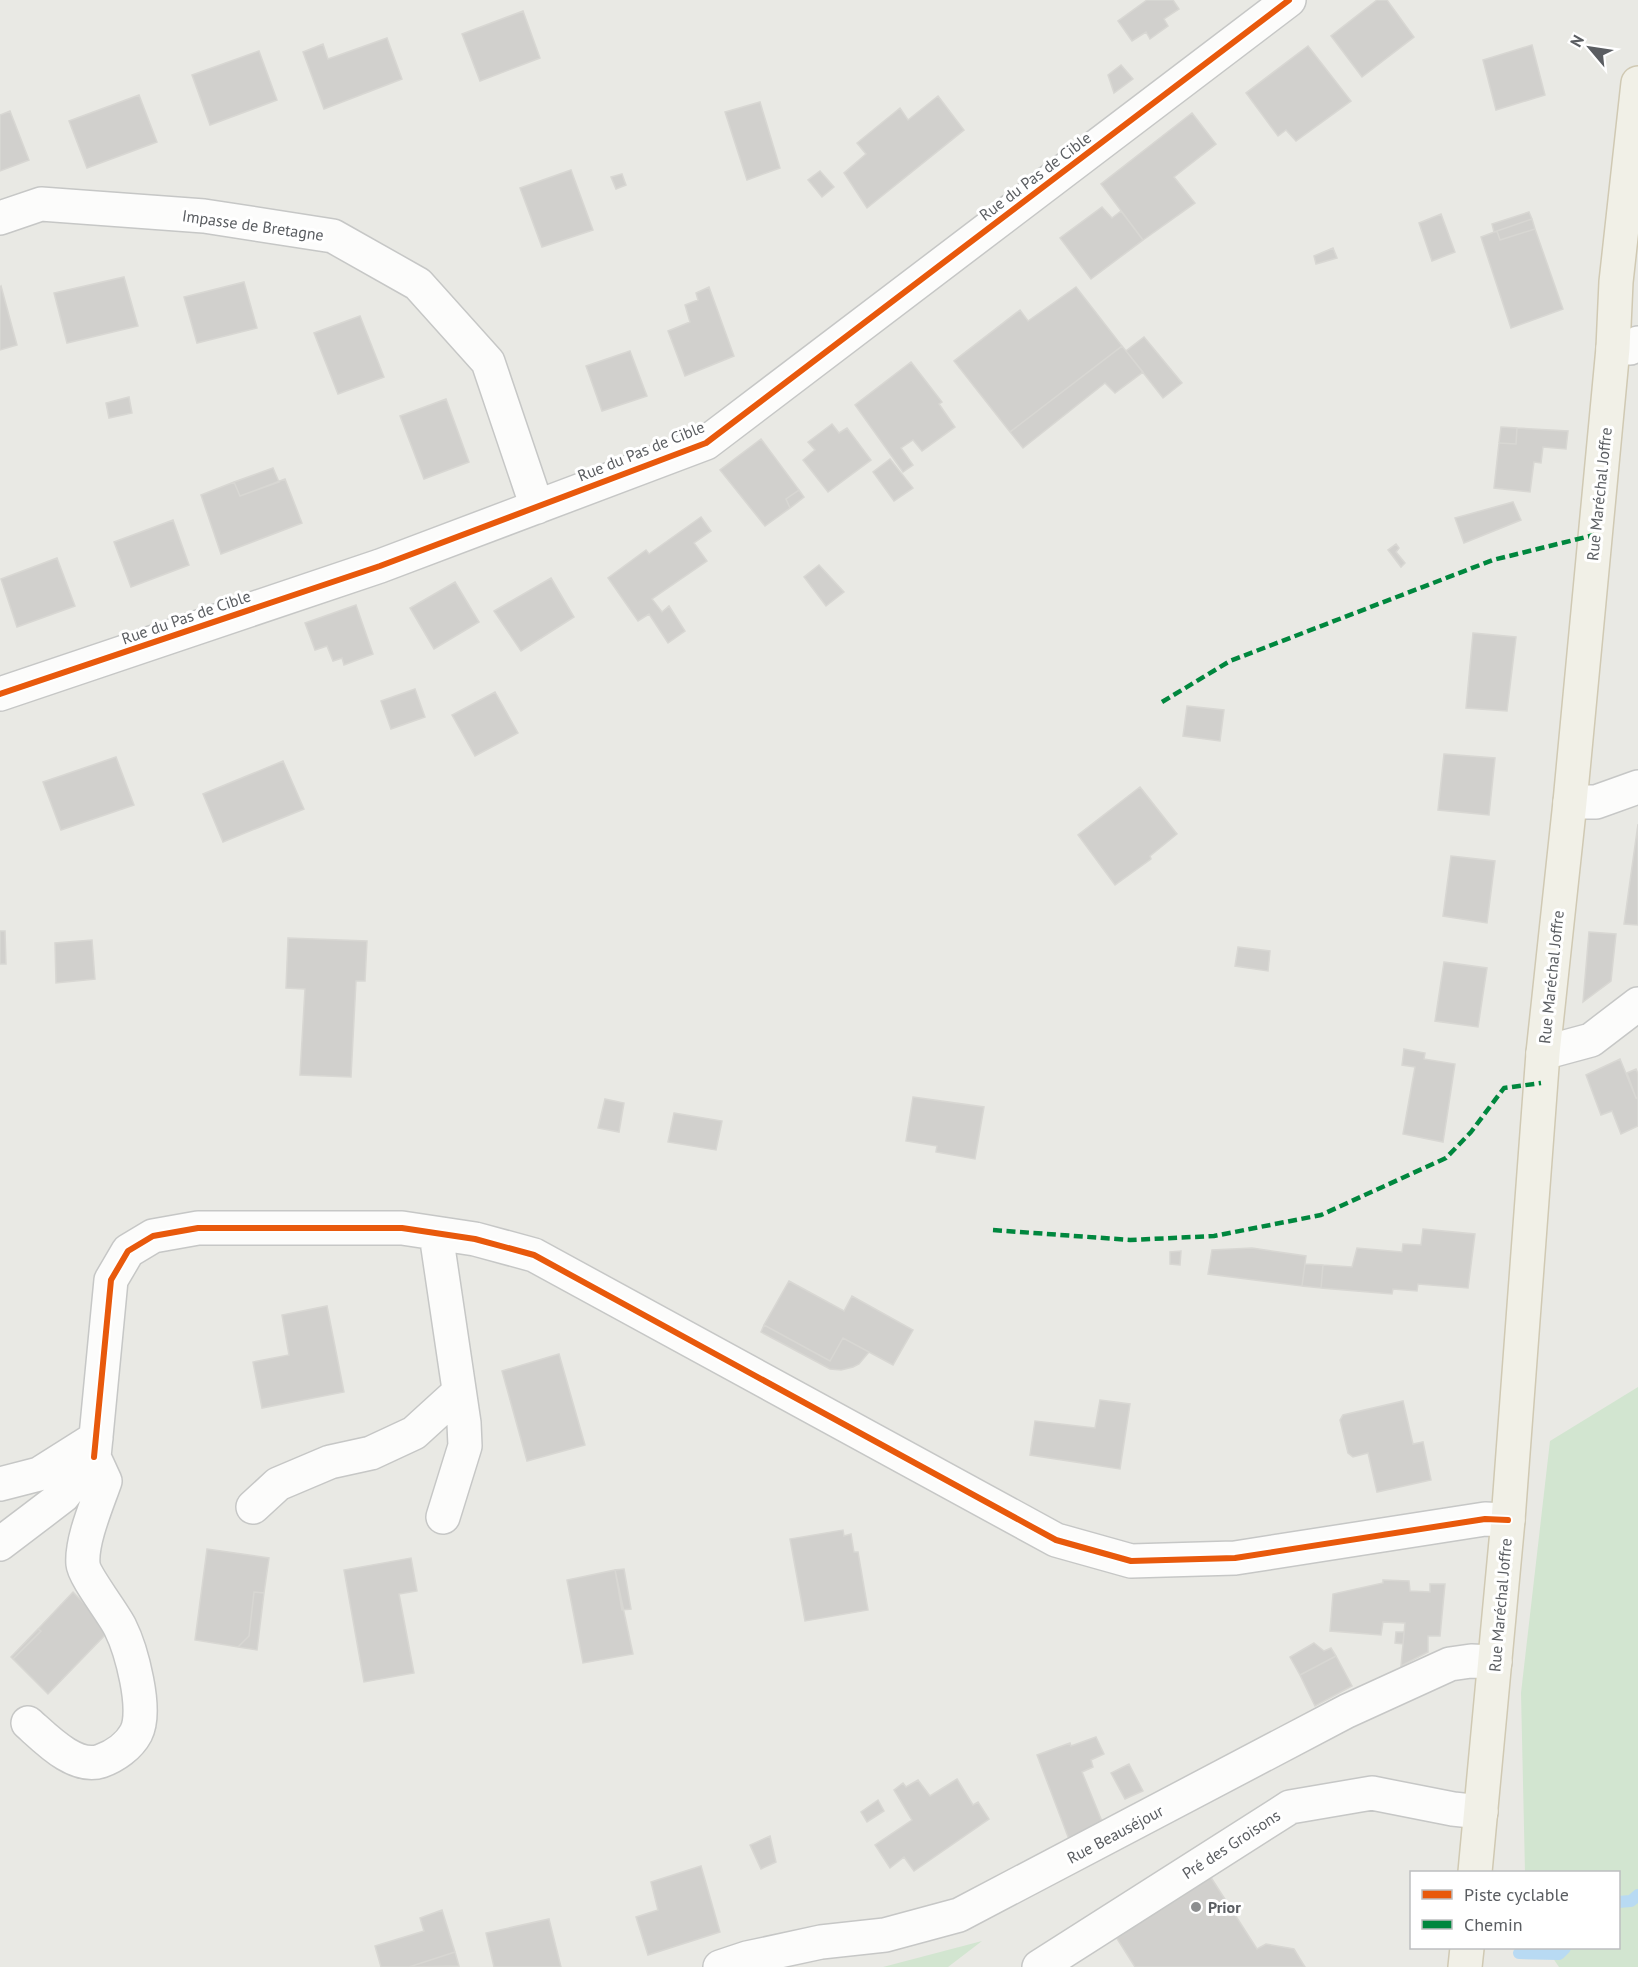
<svg xmlns="http://www.w3.org/2000/svg" width="1638" height="1967" font-family="'PT Sans',sans-serif">
<style>
.green{fill:#d2e5d0}
.lines{fill:none;stroke-linecap:round;stroke-linejoin:round}
.stream{stroke:#b8daf3;stroke-width:12}
.building{fill:#d1d0cd;stroke:#d8d7d3;stroke-width:1.5}
.minor-casing{stroke:#c6c7c6;stroke-width:36}
.major-casing{stroke:#d0c9b3;stroke-width:36}
.minor{stroke:#fcfcfb;stroke-width:33}
.major{stroke:#f1f0e7;stroke-width:33}
.quiet{stroke:#00873e;stroke-width:4.5;stroke-dasharray:9 4.5;stroke-linecap:butt}
.cycleway-casing{stroke:#fff;stroke-width:10}
.cycleway{stroke:#e8590c;stroke-width:6}
.poi-dot{fill:#8c8e8f;stroke:#fff;stroke-width:2}
.labels{text-anchor:middle;dominant-baseline:central;stroke-width:6;stroke-linejoin:round;paint-order:stroke}
.street-label{font-size:16px;fill:#5a5d61;stroke:#fff}
.poi-label{font-size:16px;font-weight:bold;fill:#5a5d61;stroke:#fff;text-anchor:start}
</style>
<rect width="100%" height="100%" fill="#e9e9e4"/>
<path class="green" d="M1638,1387V1967H1559L1546,1948H1618V1872H1525L1521,1693L1550,1441Z
M982,1941L948,1967H883Z"/>
<g class="lines">
<path class="stream" d="M1618,1902L1631,1901L1638,1895
M1519,1953L1559,1954L1565,1948"/>
</g>
<path class="building" d="M1147,0H1173L1179,9L1164,19L1168,26L1150,39L1146,32L1132,41L1118,21Z
M1377,0H1387L1414,37L1362,77L1331,36Z
M523,11L540,58L480,81L462,34Z
M387,38L402,79L324,109L303,52L323,44L328,59Z
M1532,45L1545,95L1496,110L1483,60Z
M1308,46L1351,101L1296,141L1286,130L1278,136L1246,93Z
M259,51L277,100L210,125L192,75Z
M1121,65L1133,79L1114,93L1108,75Z
M139,95L157,142L87,168L69,121Z
M938,96L964,130L867,208L844,173L866,154L857,143L900,108L908,120Z
M760,102L780,168L747,180L725,112Z
M10,111L29,160L0,171V115Z
M1192,113L1216,144L1174,177L1195,203L1143,240L1101,184Z
M571,170L593,230L542,247L520,188Z
M820,171L834,187L822,197L808,180Z
M622,174L626,185L616,189L611,177Z
M1102,207L1112,218L1121,211L1143,240L1091,279L1060,238Z
M1529,212L1532,219L1494,232L1492,224Z
M1441,214L1455,252L1432,261L1419,223Z
M1532,219L1535,229L1500,240L1497,231Z
M1535,229L1563,309L1511,328L1481,237L1497,231L1500,240Z
M1333,248L1337,258L1316,264L1314,256Z
M124,277L138,326L67,343L54,293Z
M244,282L257,328L197,343L184,297Z
M1,286L17,345L0,350V287Z
M709,287L734,356L685,376L668,331L690,322L685,305L698,300L696,293Z
M1076,287L1122,346L1010,432L954,361L1020,310L1028,321Z
M360,316L384,377L338,394L314,333Z
M1144,337L1182,383L1163,398L1126,351Z
M1122,346L1143,372L1115,393L1105,383L1023,448L1010,432Z
M630,351L647,396L602,411L586,366Z
M911,362L942,402L939,404L955,427L922,451L913,440L901,448L913,465L903,472L855,405Z
M129,397L132,413L109,418L106,403Z
M446,399L469,462L424,479L400,416Z
M832,424L839,433L847,428L871,460L828,492L803,460L815,450L808,442Z
M1501,427L1517,428L1516,444L1499,443Z
M1517,428L1568,431L1566,449L1543,447L1541,463L1534,462L1530,492L1494,488L1499,443L1516,444Z
M761,439L799,490L786,499L790,508L765,526L720,470Z
M890,459L913,488L894,501L873,472Z
M273,468L279,482L240,496L234,482Z
M285,479L302,523L221,554L201,495L234,482L240,496Z
M799,490L804,497L790,508L786,499Z
M1513,502L1521,520L1464,543L1455,518Z
M701,517L711,531L694,543L707,561L652,599L662,612L669,606L685,631L668,643L649,614L638,621L608,578L646,550L649,554Z
M173,520L189,565L131,587L114,542Z
M1396,544L1399,548L1396,552L1405,563L1401,567L1388,550Z
M57,558L75,606L17,627L1,579Z
M819,565L844,592L826,606L804,577Z
M551,578L574,617L521,651L494,611Z
M455,582L479,622L434,649L410,608Z
M356,605L373,654L344,665L342,658L333,661L327,646L315,650L305,623Z
M1473,633L1516,637L1507,711L1466,708Z
M415,689L425,717L391,729L381,701Z
M495,692L518,733L475,756L452,715Z
M1187,706L1224,710L1220,741L1183,736Z
M1444,754L1495,758L1489,815L1438,810Z
M116,757L134,805L61,830L43,782Z
M283,761L304,809L223,842L203,794Z
M1140,787L1177,834L1150,856L1151,859L1115,885L1078,835Z
M1638,824V925L1624,924Z
M1451,856L1495,861L1487,923L1443,916Z
M0,931H5L6,964H0Z
M1589,932L1616,934L1611,981L1583,1002Z
M288,938L367,941L365,981H356L351,1077L300,1075L305,989L286,988Z
M92,940L95,979L56,983L55,943Z
M1238,947L1270,951L1268,971L1235,966Z
M1444,962L1487,968L1478,1027L1435,1021Z
M1404,1049L1425,1053L1424,1059L1455,1064L1443,1142L1403,1134L1415,1067L1402,1065Z
M1620,1059L1636,1098L1638,1097V1126L1621,1134L1612,1111L1601,1115L1586,1075Z
M1636,1069L1638,1074V1097L1636,1098L1627,1073Z
M913,1097L984,1107L975,1159L936,1152L937,1146L906,1141Z
M605,1099L624,1103L619,1132L598,1128Z
M674,1113L722,1121L716,1150L668,1142Z
M1423,1229L1475,1234L1468,1288L1418,1284L1417,1291L1393,1289L1392,1294L1321,1288L1323,1265L1352,1267L1357,1248L1402,1252L1403,1244L1421,1245Z
M1252,1248L1306,1256L1302,1286L1208,1274L1212,1250Z
M1181,1251L1180,1265L1170,1264V1252Z
M1305,1264L1323,1265L1321,1288L1302,1286Z
M789,1281L844,1311L852,1296L913,1330L893,1365L843,1338L830,1361L764,1325Z
M327,1306L344,1392L262,1408L253,1362L289,1355L282,1315Z
M764,1325L830,1361L843,1338L869,1352L859,1364L853,1367L841,1370L830,1369L761,1332Z
M559,1354L585,1445L527,1461L502,1371Z
M1100,1400L1130,1404L1120,1469L1030,1455L1035,1421L1095,1428Z
M1403,1401L1413,1444L1423,1442L1431,1480L1377,1492L1368,1453L1353,1457L1348,1453L1340,1420L1343,1415Z
M843,1530L844,1536L851,1534L854,1552H858L868,1610L805,1621L790,1539Z
M207,1549L269,1558L264,1593L254,1592L249,1636L238,1647L195,1640Z
M411,1558L417,1591L399,1594L414,1673L364,1682L344,1570Z
M624,1569L631,1609L622,1610L615,1570Z
M615,1570L633,1654L583,1663L567,1580Z
M1383,1580L1409,1581L1410,1591L1430,1592V1584H1445L1440,1636H1428V1652L1401,1666L1405,1623L1383,1622L1381,1635L1330,1631L1333,1594L1383,1583Z
M73,1592L110,1630L48,1694L13,1659L41,1631L38,1629Z
M254,1592L264,1593L257,1650L238,1647L249,1636Z
M38,1629L41,1631L13,1659L11,1657Z
M1396,1632H1404L1403,1644L1395,1643Z
M1314,1643L1324,1651L1331,1648L1336,1656L1300,1675L1290,1657Z
M1336,1656L1352,1686L1315,1706L1300,1675Z
M1096,1737L1104,1754L1091,1760L1093,1767L1082,1772L1103,1824L1070,1842L1037,1755L1070,1743L1071,1746Z
M1129,1764L1143,1791L1125,1799L1111,1773Z
M957,1779L973,1805L978,1802L989,1819L914,1871L904,1857L890,1868L875,1845L912,1820L894,1790L903,1783L906,1787L918,1780L930,1796Z
M878,1800L884,1811L867,1822L861,1812Z
M770,1836L776,1862L761,1869L750,1845Z
M701,1866L720,1932L648,1955L636,1917L658,1910L651,1882Z
M1210,1876L1257,1949L1266,1944L1294,1949L1305,1967H1135L1116,1937Z
M442,1910L455,1952L409,1967H381L375,1946L424,1931L420,1918Z
M549,1919L561,1967H494L486,1933Z
M455,1952L459,1966L409,1967Z"/>
<g class="lines">
<defs>
<path id="minor" d="M0,218L41,204L204,216L333,236L418,284L488,362L537,507
M1613,348H1630L1638,343
M0,694L380,566L706,443L1289,0
M1570,802H1596L1638,787
M1543,1053L1591,1040L1638,1004
M436,1234L464,1423L465,1446L443,1517
M94,1457L111,1280L128,1251L153,1236L198,1228H402L475,1239L534,1255L1056,1540L1131,1561L1235,1558L1485,1519L1508,1520
M0,1484L39,1474L96,1438
M253,1507L278,1484L330,1462L371,1453L414,1433L459,1392
M0,1544L63,1496L94,1457L105,1481C97,1504 81,1541 83,1564C84,1576 113,1613 120,1627C131,1649 148,1710 136,1733C129,1746 115,1756 101,1761C75,1770 45,1738 28,1723
M720,1967L747,1958L821,1942L885,1935L959,1915L1347,1711L1450,1664L1471,1661L1495,1662
M1039,1967L1290,1807L1372,1793L1453,1809L1481,1812"/>
<path id="major" d="M1475,1872L1508,1520L1543,1053L1570,802L1613,348L1616,282L1638,83
M1465,1967L1467,1948"/>
</defs>
<use href="#minor" class="minor-casing"/>
<use href="#major" class="major-casing"/>
<use href="#minor" class="minor"/>
<use href="#major" class="major"/>
<path class="quiet" d="M1162,702L1230,661L1493,560L1594,535
M993,1230L1130,1240L1214,1236L1321,1215L1446,1158L1471,1132L1504,1088L1541,1083"/>
<defs>
<path id="cycleway" d="M0,694L380,566L706,443L1289,0
M94,1457L111,1280L128,1251L153,1236L198,1228H402L475,1239L534,1255L1056,1540L1131,1561L1235,1558L1485,1519L1508,1520"/>
</defs>
<use href="#cycleway" class="cycleway-casing"/>
<use href="#cycleway" class="cycleway"/>
</g>
<circle class="poi-dot" cx="1196" cy="1907" r="6"/>
<g class="labels">
<g class="street-label">
<text transform="translate(1035 176) rotate(-37)">Rue du Pas de Cible</text>
<text transform="translate(253 225) rotate(8)">Impasse de Bretagne</text>
<text transform="translate(641 451) rotate(-22)">Rue du Pas de Cible</text>
<text transform="translate(1599 494) rotate(-84)">Rue Maréchal Joffre</text>
<text transform="translate(186 617) rotate(-19)">Rue du Pas de Cible</text>
<text transform="translate(1551 977) rotate(-84)">Rue Maréchal Joffre</text>
<text transform="translate(1500 1605) rotate(-85)">Rue Maréchal Joffre</text>
<text transform="translate(1115 1834) rotate(-28)">Rue Beauséjour</text>
<text transform="translate(1231 1844) rotate(-33)">Pré des Groisons</text>
</g>
<g class="poi-label">
<text x="1208" y="1907">Prior</text>
</g>
</g>
<rect x="1410" y="1871" width="210" height="78" fill="#ffffff" stroke="#bdbec0" stroke-width="1.5"/>
<rect x="1422" y="1890" width="30" height="9" fill="#e8590c" stroke="#bdbec0" stroke-width="1.5"/>
<text x="1464" y="1901" font-size="18" fill="#5a5d61">Piste cyclable</text>
<rect x="1422" y="1920" width="30" height="9" fill="#00873e" stroke="#bdbec0" stroke-width="1.5"/>
<text x="1464" y="1931" font-size="18" fill="#5a5d61">Chemin</text>
<g transform="translate(1590 48) rotate(299)" stroke="#ffffff" stroke-width="4.5" paint-order="stroke">
<path d="M0-4.5L10 22L0 15L-10 22Z" fill="#5a5d61"/>
<text y="-9" font-size="16" font-weight="bold" text-anchor="middle" fill="#5a5d61">N</text>
</g>
</svg>
